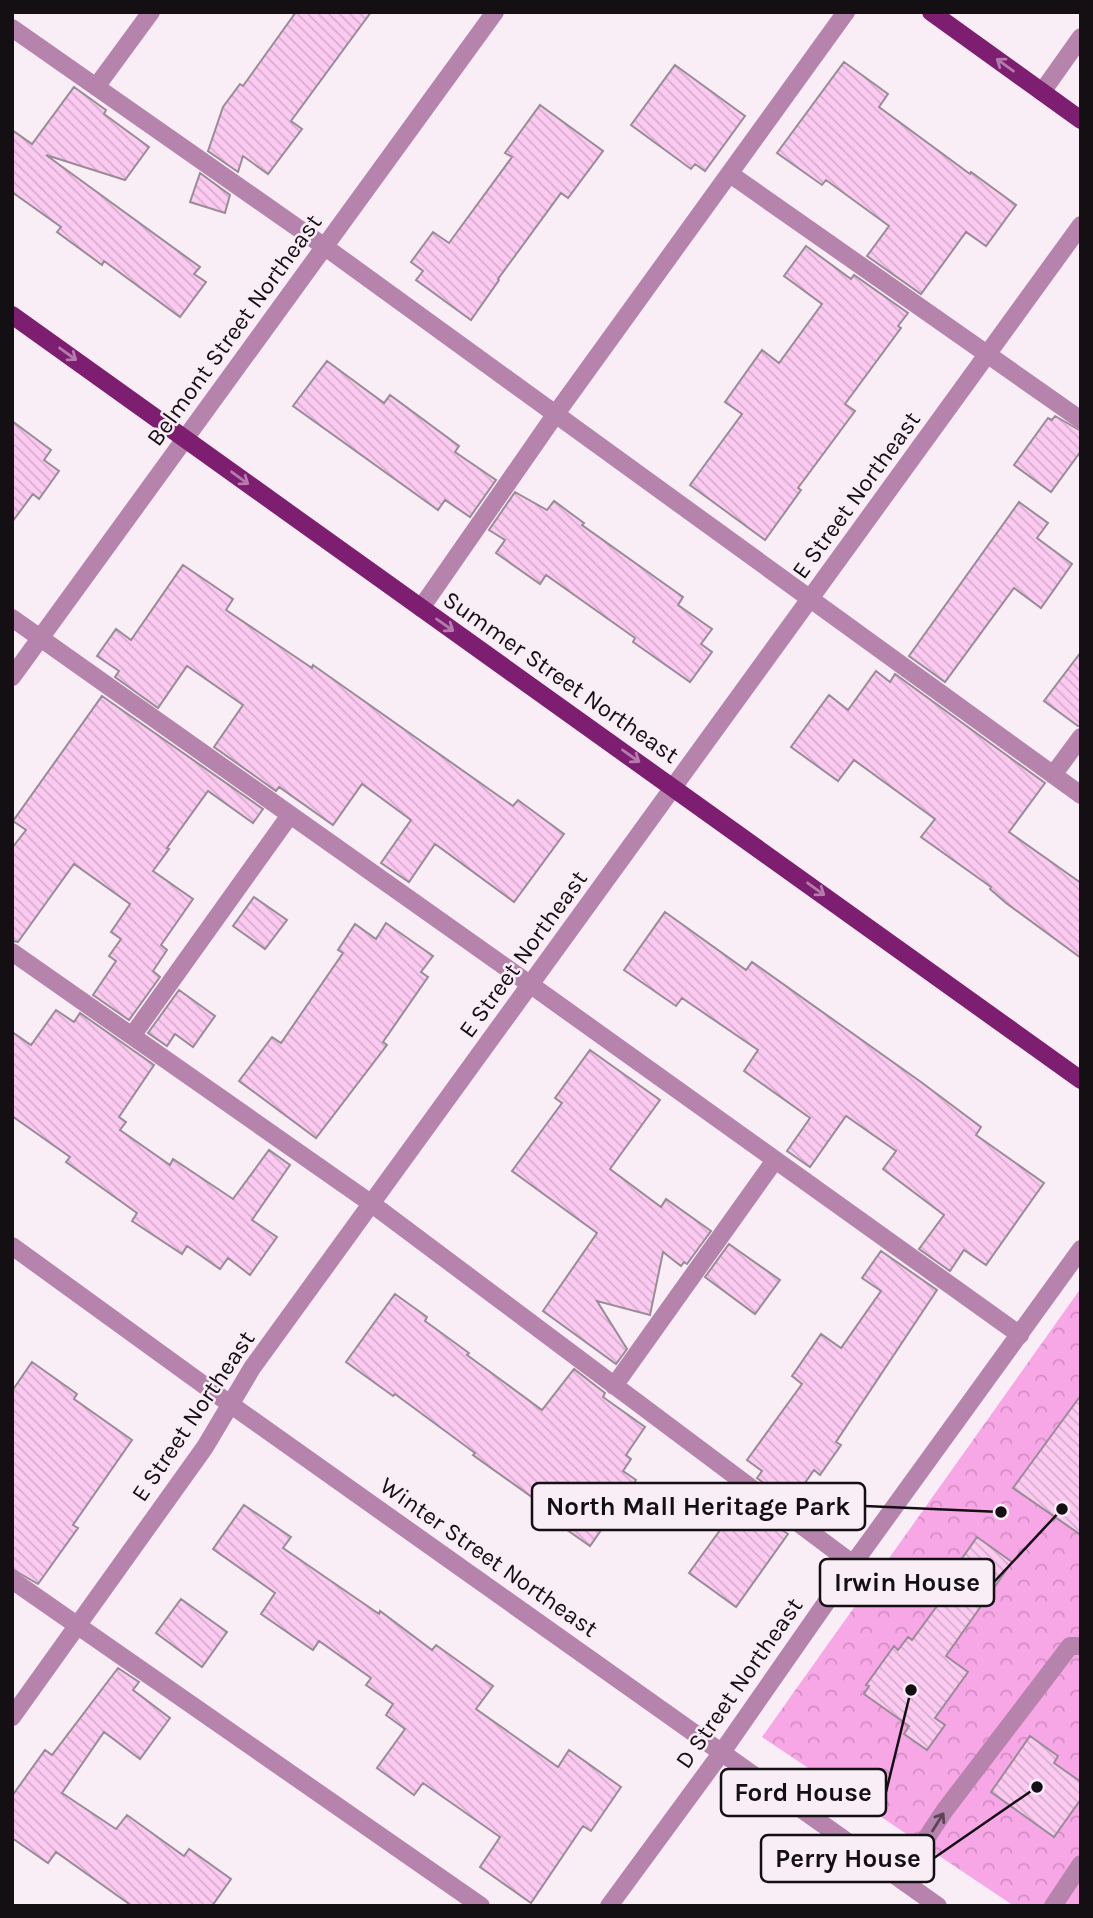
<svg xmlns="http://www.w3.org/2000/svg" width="1093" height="1918" font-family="Karla,sans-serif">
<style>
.forest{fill:url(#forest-crowns)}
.building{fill:url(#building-back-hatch);stroke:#988d96;stroke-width:2}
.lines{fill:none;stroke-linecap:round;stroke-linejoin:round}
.service{stroke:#b683ac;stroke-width:18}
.minor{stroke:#b683ac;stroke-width:18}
.tertiary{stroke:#b683ac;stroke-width:18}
.primary{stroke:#7d1e70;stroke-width:18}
.oneway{stroke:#b57bac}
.oneway2{stroke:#5c4357}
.labels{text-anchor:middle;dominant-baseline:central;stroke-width:5;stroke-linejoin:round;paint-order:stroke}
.street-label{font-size:24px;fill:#130f12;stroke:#f9edf6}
.leader{fill:none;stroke:#130f12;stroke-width:2.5}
.callout-dot{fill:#130f12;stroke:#f9edf6;stroke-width:2.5}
.callout{fill:#f9edf6;stroke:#130f12;stroke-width:2.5}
.callout-label{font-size:26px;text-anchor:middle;font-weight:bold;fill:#130f12}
</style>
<defs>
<pattern id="forest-crowns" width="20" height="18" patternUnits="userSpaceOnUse" patternTransform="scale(1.75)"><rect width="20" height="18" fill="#f7a6e6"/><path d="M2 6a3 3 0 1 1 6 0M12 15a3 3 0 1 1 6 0" fill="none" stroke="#d38ec4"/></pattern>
<pattern id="building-back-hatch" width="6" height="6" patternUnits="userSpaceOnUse" patternTransform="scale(1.75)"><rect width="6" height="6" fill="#fccaf1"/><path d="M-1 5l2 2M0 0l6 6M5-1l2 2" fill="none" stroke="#d7acce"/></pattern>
</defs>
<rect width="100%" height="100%" fill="#f9edf6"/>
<path class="forest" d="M1081,1288V1906H1014L762,1737Z"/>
<path class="building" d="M296,12H371L291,121L302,129L268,174L243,156L238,172L208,151L223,107L240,84L243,86Z
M844,62L888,94L879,107L970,174L971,172L1016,205L986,246L966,232L921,294L867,256L889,226L826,180L822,185L777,153Z
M675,65L745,116L705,171L695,164L691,169L631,125Z
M74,87L106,110L104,114L149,147L125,180L46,155L200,267L194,274L206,282L180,317L104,261L102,265L57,232L61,227L12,192V130L32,144Z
M540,105L603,151L568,198L561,193L498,279L499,280L471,320L416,280L423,271L411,262L433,232L449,243L512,157L505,153Z
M200,173L230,195L225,213L190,202Z
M806,246L851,279L854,275L908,313L898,326L901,328L845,404L855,411L798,488L801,490L765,540L690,485L742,414L725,402L762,350L779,363L822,304L784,276Z
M327,361L384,403L390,395L459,446L455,452L496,480L470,517L445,500L438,510L293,406Z
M1055,416L1081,431V451L1051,492L1014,465L1048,418L1052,420Z
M12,421L51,450L44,460L59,471L39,499L33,494L12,522Z
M515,492L547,510L554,501L584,523L582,525L683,597L678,605L712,629L701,644L712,652L690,682L633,642L635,638L546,575L540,584L496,553L505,540L489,530Z
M1019,502L1048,523L1037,538L1072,564L1041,608L1014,588L945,682L909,656Z
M183,565L233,599L226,610L312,668L313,665L513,806L518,800L564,834L514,902L435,844L409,882L381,863L411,820L362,784L333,825L279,787L276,791L214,747L243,705L187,666L158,708L115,677L119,671L97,656L116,629L131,640Z
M1081,652V726H1078L1044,701Z
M876,671L890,682L895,674L1045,783L1009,832L1081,883V958L1006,903L990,889L991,887L921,837L935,819L854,760L838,781L791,747L829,695L848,710Z
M102,696L263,809L253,823L208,791L167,848L169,849L153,871L193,899L161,945L167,950L153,971L160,977L129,1020L93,995L116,961L109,956L121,939L111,932L130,904L74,864L18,942L12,941V848L26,830L13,821Z
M254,897L287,920L265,949L233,926Z
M665,912L746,970L752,962L921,1082L981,1127L976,1135L1044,1183L986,1265L964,1250L950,1271L919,1249L944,1215L883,1169L896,1151L846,1116L810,1167L787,1151L810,1118L744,1071L758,1050L682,998L676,1006L624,970Z
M386,923L433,956L421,972L428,977L383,1042L387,1045L316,1138L239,1081L272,1037L281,1043L343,953L338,950L355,924L376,939Z
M179,990L215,1016L193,1047L175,1034L167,1046L148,1033Z
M56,1010L74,1022L80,1013L154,1065L119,1117L126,1122L120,1130L170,1165L173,1159L233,1199L269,1150L290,1165L252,1220L277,1237L250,1275L228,1258L220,1269L187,1246L182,1254L132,1221L137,1213L66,1162L70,1157L12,1116V1032L31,1045Z
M590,1050L660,1100L610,1169L661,1207L666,1199L711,1231L687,1264L684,1262L681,1266L663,1252L650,1315L597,1301L627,1349L616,1364L543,1311L597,1233L512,1171L562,1103L555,1098Z
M729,1244L780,1280L755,1314L705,1277Z
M881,1251L937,1290L836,1442L841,1445L820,1475L814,1470L791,1503L757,1478L762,1471L747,1460L802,1384L792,1376L821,1334L841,1348L881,1291L862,1278Z
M395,1294L427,1317L425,1321L469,1353L467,1355L542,1410L574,1369L605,1393L603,1397L645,1427L626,1455L631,1459L623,1471L636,1480L590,1546L543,1513L547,1508L473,1455L475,1453L395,1394L393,1396L346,1362Z
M32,1362L77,1394L74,1399L132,1440L73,1525L78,1528L38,1584L12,1569V1391Z
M1081,1395V1535L1013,1488Z
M744,1497L778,1522L776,1526L788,1534L736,1607L689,1573Z
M244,1505L291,1537L283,1548L379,1614L380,1611L432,1650L436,1645L493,1686L476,1709L558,1767L569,1750L621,1787L591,1831L583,1826L531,1903L480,1867L500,1837L423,1783L414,1795L377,1768L405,1729L386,1715L393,1704L366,1685L371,1678L319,1641L313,1650L261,1614L275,1593L213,1549Z
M977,1537L1012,1562L946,1656L968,1672L935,1718L945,1725L927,1750L904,1734L909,1726L864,1694L869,1686L866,1685L894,1646L898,1650L908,1637L912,1640L948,1591L942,1587Z
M181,1599L227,1632L202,1667L156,1633Z
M118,1668L139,1682L133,1690L170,1718L140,1759L104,1732L62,1793L116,1829L127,1815L184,1856L189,1849L231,1879L212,1906H132L56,1852L48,1863L12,1838V1796L45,1750L52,1755Z
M1030,1736L1058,1756L1054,1763L1081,1782V1799L1054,1837L991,1792Z"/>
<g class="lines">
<path class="service" d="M12,28L325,247L1081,795
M96,87L151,12
M730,174L1081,420
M421,608L555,415L846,12
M12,618L531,985L1020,1335
M1053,775L1081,737
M12,952L372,1204L853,1564
M132,1036L290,815
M614,1386L775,1160
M12,1580L481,1906
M900,1878L945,1810L1070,1646H1081
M1053,1906L1081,1864"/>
<path class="minor" d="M1042,92L1081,37
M12,677L495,12
M12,1246L230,1404L938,1906
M12,1717L205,1447L252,1368L1081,225"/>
<path class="tertiary" d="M609,1906L722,1752L853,1564L1081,1249"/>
<path class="primary" d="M931,12L1081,120
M12,315L1081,1080"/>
</g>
<defs><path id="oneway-shaft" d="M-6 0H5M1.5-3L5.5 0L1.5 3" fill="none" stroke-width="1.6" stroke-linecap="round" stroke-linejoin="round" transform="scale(1.75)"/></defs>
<g class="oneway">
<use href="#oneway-shaft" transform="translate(1005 65) rotate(-144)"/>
<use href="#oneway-shaft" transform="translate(68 354) rotate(36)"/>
<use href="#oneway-shaft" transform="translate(240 478) rotate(36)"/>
<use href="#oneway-shaft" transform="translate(445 625) rotate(35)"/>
<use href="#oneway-shaft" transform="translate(631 756) rotate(35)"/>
<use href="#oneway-shaft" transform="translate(816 889) rotate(36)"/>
</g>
<use class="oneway2" href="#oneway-shaft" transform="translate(938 1822) rotate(-58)"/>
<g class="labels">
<g class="street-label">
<text transform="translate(234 330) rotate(-54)">Belmont Street Northeast</text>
<text transform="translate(856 495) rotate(-54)">E Street Northeast</text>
<text transform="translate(561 677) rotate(35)">Summer Street Northeast</text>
<text transform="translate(523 954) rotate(-54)">E Street Northeast</text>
<text transform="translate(193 1416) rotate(-56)">E Street Northeast</text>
<text transform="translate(489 1557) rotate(35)">Winter Street Northeast</text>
<text transform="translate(739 1683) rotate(-55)">D Street Northeast</text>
</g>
</g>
<path class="leader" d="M1001 1512L865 1506M1062 1509L994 1582M911 1690L886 1792M1037 1787L934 1858"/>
<g class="callout-dot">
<circle cx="1001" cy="1512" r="7"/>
<circle cx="1062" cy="1509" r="7"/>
<circle cx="911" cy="1690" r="7"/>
<circle cx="1037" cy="1787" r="7"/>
</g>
<g class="callout">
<rect x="532" y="1483" width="333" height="47" rx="7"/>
<rect x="820" y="1559" width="174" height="47" rx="7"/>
<rect x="721" y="1769" width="165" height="47" rx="7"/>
<rect x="761" y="1835" width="173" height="47" rx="7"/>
</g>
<g class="callout-label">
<text x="698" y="1515">North Mall Heritage Park</text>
<text x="907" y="1591">Irwin House</text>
<text x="803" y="1801">Ford House</text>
<text x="848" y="1867">Perry House</text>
</g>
<rect width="1093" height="1918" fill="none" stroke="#130f12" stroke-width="28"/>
</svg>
